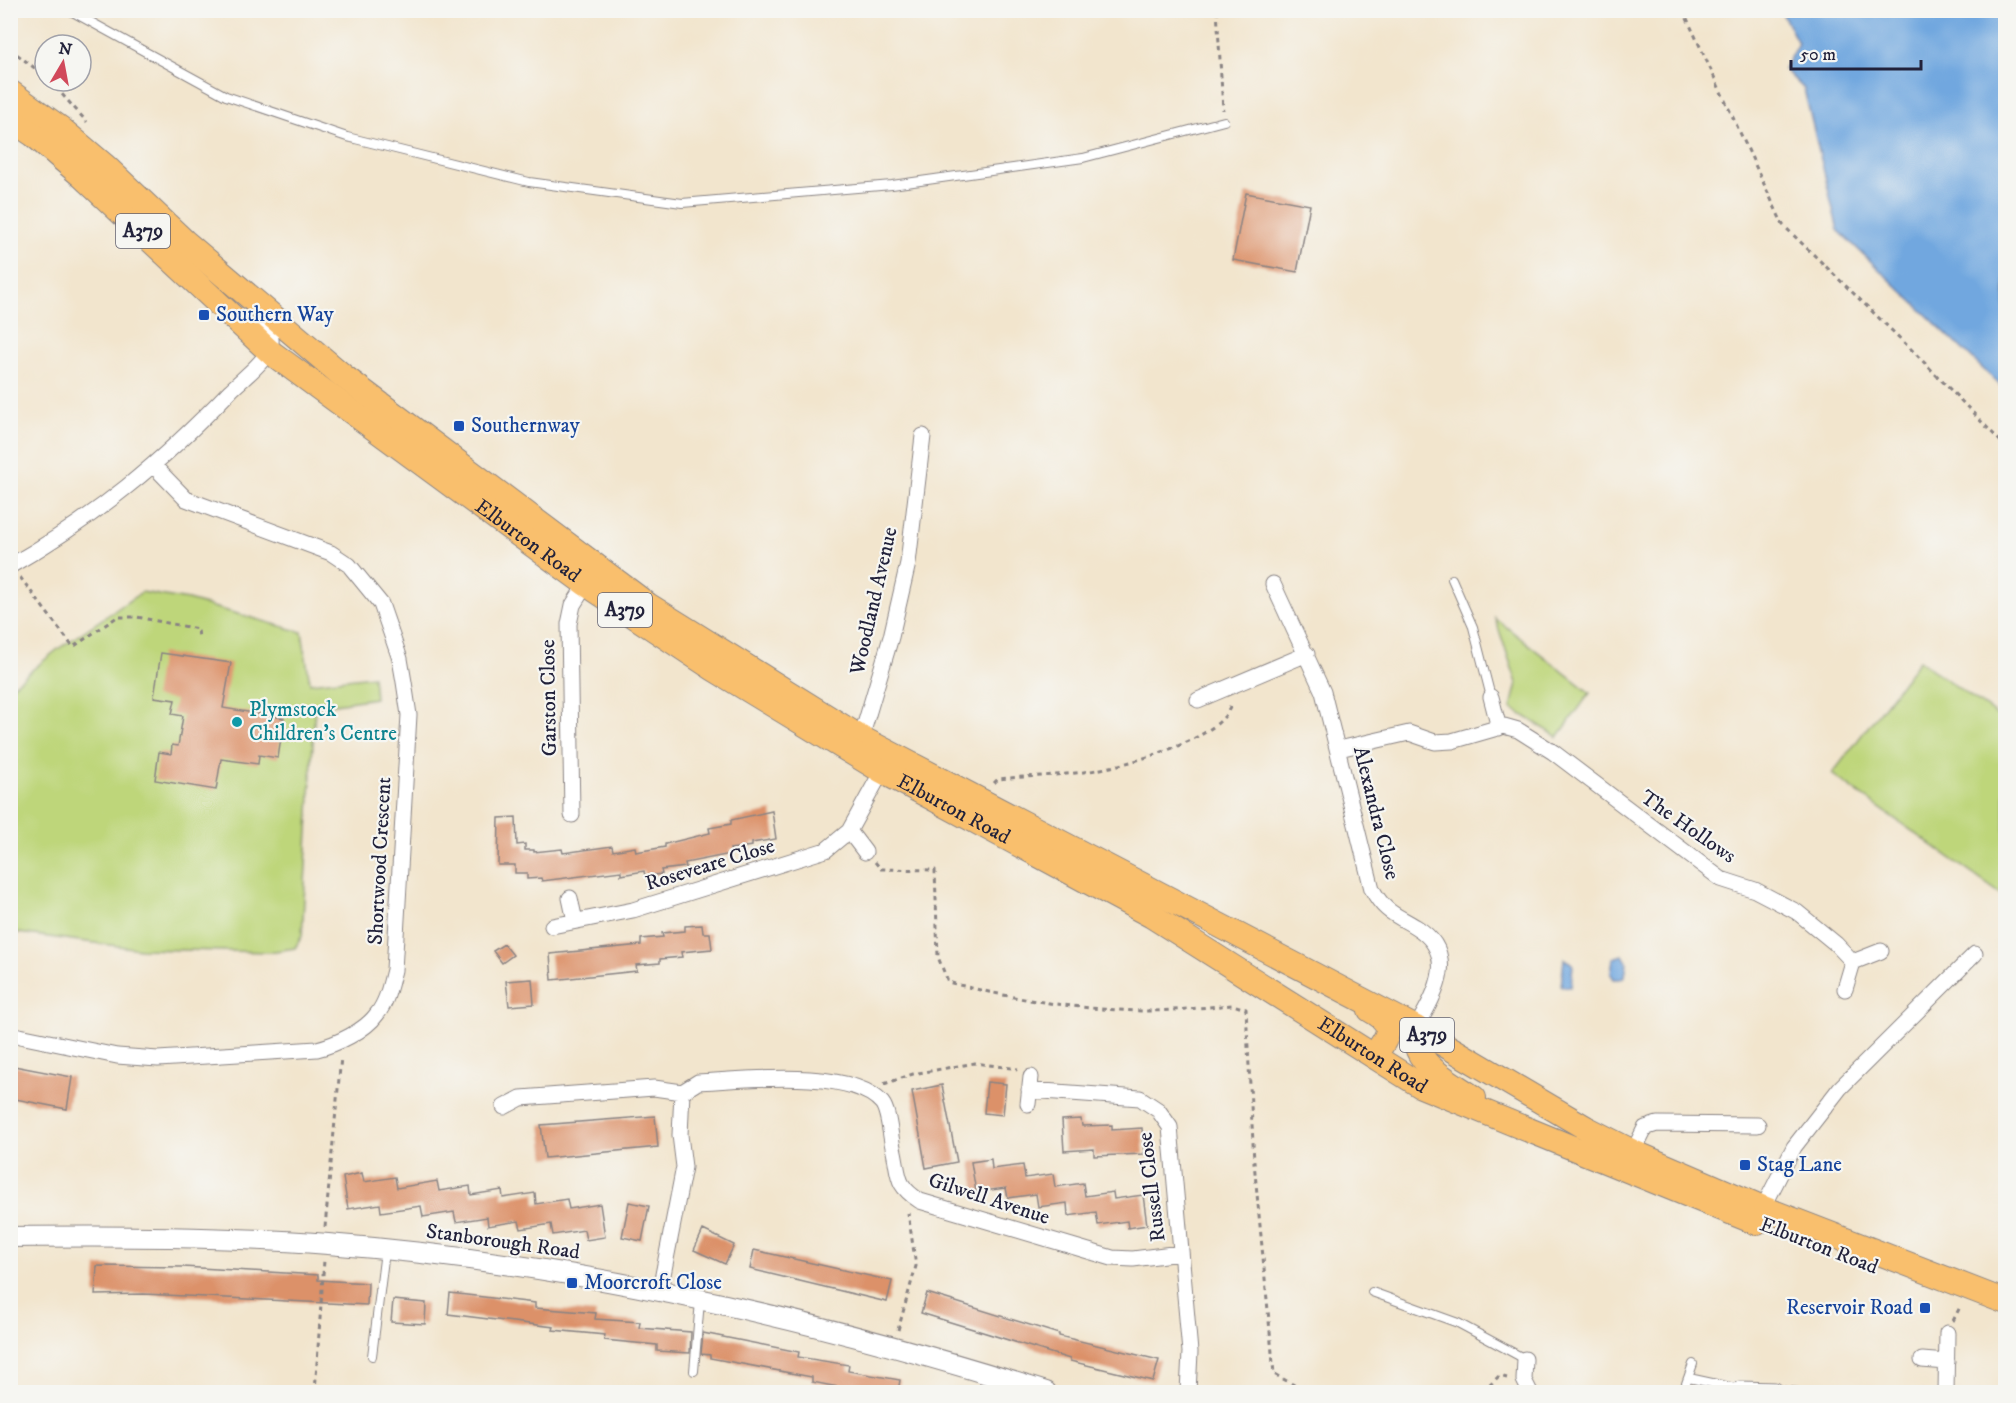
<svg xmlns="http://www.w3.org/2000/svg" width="2016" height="1403" font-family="'IM FELL DW Pica',serif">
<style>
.green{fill:#bed67a;stroke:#707c5a;stroke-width:1.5}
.water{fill:#71a7df;stroke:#4a648d;stroke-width:1.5}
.building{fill:#dc9169}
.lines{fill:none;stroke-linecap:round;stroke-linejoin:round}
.service-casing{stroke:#8a8484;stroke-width:10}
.minor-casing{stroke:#8a8484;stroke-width:17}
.tertiary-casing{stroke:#8a8484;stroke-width:22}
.primary-casing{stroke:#8a8484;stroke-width:26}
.path{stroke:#8a8484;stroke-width:3;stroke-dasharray:4.5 4.5;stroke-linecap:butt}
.service{stroke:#fff;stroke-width:8}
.minor{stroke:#fff;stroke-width:15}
.tertiary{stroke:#fff;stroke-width:20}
.primary{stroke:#f9bf6d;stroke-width:24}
.transit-dot{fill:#1a4fb4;stroke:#f6f6f2;stroke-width:2}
.culture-dot{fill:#0f9aa8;stroke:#f6f6f2;stroke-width:2}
.labels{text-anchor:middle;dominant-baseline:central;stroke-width:4.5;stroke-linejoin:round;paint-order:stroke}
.shield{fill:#f6f6f2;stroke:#626272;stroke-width:1.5}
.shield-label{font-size:20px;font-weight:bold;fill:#22223b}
.transit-label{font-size:21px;fill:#164399;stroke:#f6f6f2;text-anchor:start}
.street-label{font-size:21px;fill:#22223b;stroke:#f6f6f2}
.culture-label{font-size:21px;fill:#0d838f;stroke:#f6f6f2;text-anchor:start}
</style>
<rect width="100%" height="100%" fill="#f6f6f2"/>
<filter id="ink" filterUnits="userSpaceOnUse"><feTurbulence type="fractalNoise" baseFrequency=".0167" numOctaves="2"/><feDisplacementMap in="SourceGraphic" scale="12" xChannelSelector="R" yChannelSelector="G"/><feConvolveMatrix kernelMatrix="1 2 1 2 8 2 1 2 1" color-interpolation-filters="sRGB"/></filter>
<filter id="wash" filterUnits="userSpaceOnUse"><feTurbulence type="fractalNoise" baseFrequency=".008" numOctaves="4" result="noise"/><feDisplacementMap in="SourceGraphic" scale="24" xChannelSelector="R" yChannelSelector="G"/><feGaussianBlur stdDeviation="1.35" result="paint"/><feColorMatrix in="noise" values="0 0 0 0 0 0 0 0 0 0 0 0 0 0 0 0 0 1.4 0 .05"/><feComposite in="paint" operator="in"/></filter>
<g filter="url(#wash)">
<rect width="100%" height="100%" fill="#f2e5cd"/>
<path class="green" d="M142,592L188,600L302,632L310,683L373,676L375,698L315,707L302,936L295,948L269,952L141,949L11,932L10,688L58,649Z
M1495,618L1590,693L1558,737L1511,708L1517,683Z
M1919,660L2005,721V897L1832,774Z"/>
<path class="water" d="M1781,11H2005V390L1838,230L1804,89L1784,69L1798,43Z
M1623,955L1627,962L1625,976L1620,979H1614L1611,974L1613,958Z
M1564,959L1573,964L1571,987L1561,986Z"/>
<g id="blocks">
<path class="building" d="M1246,193L1310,205L1297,272L1233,260Z
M161,653L231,663L223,708L284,718L278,758L259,755L258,764L221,759L216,790L155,780L159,752L171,754L172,745L178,746L183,716L172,714L175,700L154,697Z
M772,811L776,839L752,843V846L730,849L731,854L685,863L686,867L661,870L662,874L645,876L644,871L621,875V871L542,881L541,878L527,879V873H515V865H498L499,818L516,817L517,845L525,844V850H534V852L562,849L563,853L612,846L613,851L635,847L636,852L665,847V844L710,833L709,828L731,824V820Z
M702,925L703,933H710L712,949L681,952L682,957L660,959V963L636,965L637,971L552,980L550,954L641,945V939L663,937L662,933L685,931V926Z
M504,944L513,955L502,963L493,951Z
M532,979L534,1004L509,1006L506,981Z
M14,1066L72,1077L67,1109L10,1098Z
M987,1082L1006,1084L1003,1115L984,1113Z
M942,1085L957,1162L926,1168L912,1091Z
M655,1116L658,1147L545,1158L541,1125Z
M1081,1119L1082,1126L1112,1125V1130L1142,1128L1144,1154L1094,1156V1149L1064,1151L1062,1120Z
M991,1159L992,1169L1023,1165L1025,1178L1053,1174L1055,1187L1083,1183L1085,1196L1113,1192L1114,1199L1143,1195L1147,1225L1128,1228L1127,1221L1098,1225L1096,1212L1068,1216L1067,1203L1038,1207L1036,1194L1008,1198L1006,1188L976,1192L971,1162Z
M362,1173L364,1182L395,1177L397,1188L437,1181L439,1191L470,1186L471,1195L502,1190L503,1198L535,1193L536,1204L567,1199L569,1209L600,1204L605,1237L586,1240L584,1230L553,1235L551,1224L521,1229L519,1221L488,1226L487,1217L456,1222L454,1212L423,1217L421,1206L381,1212L380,1204L348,1209L343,1177Z
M629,1202L649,1206L642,1241L622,1237Z
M703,1230L734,1245L725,1264L694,1250Z
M754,1250L892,1281L887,1302L750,1269Z
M97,1266L183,1267L318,1275V1280L368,1283L367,1305L144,1294L95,1295Z
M450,1293L535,1303V1308L596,1313L595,1319L640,1322L639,1328L691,1332L690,1353L657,1351V1345L604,1340L605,1335L553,1330L554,1327L448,1314Z
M927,1293L1059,1334V1336L1159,1360L1153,1381L1070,1361V1359L921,1313Z
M393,1300L426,1303L425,1324L391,1322Z
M703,1333L799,1352L798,1357L849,1365L848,1371L900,1380L898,1392H864L812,1382V1377L710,1358V1355L701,1354Z"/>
</g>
</g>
<g filter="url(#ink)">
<use href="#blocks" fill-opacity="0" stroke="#8a8484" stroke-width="1.5"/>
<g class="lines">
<defs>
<path id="service" d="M69,10L226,96L347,137L529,182L682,203L892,185L1083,158L1224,121
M1452,579L1473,627L1491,697
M1372,1292L1458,1323L1525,1359
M372,1356L385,1251
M694,1371L700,1301
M1689,1378L1740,1389
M1775,1390L1799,1392
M1683,1392L1693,1364"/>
<path id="minor" d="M10,566C96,517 162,462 230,391C242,379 260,366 268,352C276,338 267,325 260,314
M1273,584L1323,692L1372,889C1385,913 1395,914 1416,927C1460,954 1435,994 1416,1028
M1491,697L1499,728
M1198,700L1307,654
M861,738L891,637L908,563L923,436
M1339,749L1409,733L1435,742L1452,741L1504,726L1518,730L1553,752L1721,879L1755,890L1797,912L1836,944L1853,962
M572,815L569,624L573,605L586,584
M849,831L865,852
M570,898L575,921
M552,926L633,910L826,850L849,831L882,771
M1845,989L1853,962L1881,951
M10,1034L117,1056L158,1059L317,1049C337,1044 365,1031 377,1014C387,1002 390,985 394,970L409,715L404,682L400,659L381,604L349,565L331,553L186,499L154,466
M1029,1090L1140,1098L1158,1110L1170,1127L1190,1352L1188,1392
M1028,1104L1031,1077
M504,1107L521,1098L654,1088L682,1092L698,1082C742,1080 852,1067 882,1103C889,1112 890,1135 893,1147C900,1176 894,1184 920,1201L1112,1258L1133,1259L1180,1253
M1633,1152L1645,1128L1657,1124L1758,1125
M1763,1208L1794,1147L1840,1088L1975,954
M660,1290L684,1167L680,1135L682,1092
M1525,1359L1524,1380L1530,1392
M1922,1360L1947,1362
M1740,1389L1775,1390
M1946,1392L1947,1333"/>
<path id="tertiary" d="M10,1237C116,1236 222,1236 328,1244C573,1263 813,1318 1046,1392"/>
<g id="primary">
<path d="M10,92L60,128L106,167L185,242L343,376L648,605L861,738L1416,1028L1586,1128L1633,1152L1763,1208L2006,1302"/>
<path id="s1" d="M10,119L34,135L82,176L269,351L586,584L714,669L882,771L1152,916L1421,1086L1757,1223"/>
<path d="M1370,1010C1397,1025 1389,1035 1374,1056"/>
<path d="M1416,1028C1409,1063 1449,1080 1474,1098"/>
</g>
</defs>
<use href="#service" class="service-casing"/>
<use href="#minor" class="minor-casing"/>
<use href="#tertiary" class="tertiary-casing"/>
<use href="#primary" class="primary-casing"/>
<path class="path" d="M1217,10L1223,110
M1683,10L1783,225L1914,352L2006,447
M10,49L45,76
M50,81L87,122
M20,577L73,647L117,617H137L198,629L199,639
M994,783L998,779C1029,776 1060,776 1090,771C1123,766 1223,740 1231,704
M875,862L881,869L935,870L938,957L948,982C1012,999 1079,1010 1146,1011C1175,1011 1205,1007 1233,1005L1246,1009L1254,1162L1274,1374L1307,1392
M884,1084L913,1074L975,1063L1018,1069
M325,1227L341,1057
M1953,1321L1961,1305
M898,1330L916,1266L908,1213
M315,1392L324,1260
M1483,1392L1499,1376L1507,1378"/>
<use href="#service" class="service"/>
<use href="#minor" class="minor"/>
<use href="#tertiary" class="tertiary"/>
<use href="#primary" class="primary"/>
</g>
</g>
<g class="transit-dot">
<rect x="198" y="309" width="12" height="12" rx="3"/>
<rect x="453" y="420" width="12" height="12" rx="3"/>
<rect x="1739" y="1159" width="12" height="12" rx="3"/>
<rect x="566" y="1277" width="12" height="12" rx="3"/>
<rect x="1919" y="1302" width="12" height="12" rx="3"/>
</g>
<circle class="culture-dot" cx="237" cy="722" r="6"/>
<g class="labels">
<g class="shield">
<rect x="116" y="214" width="54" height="34" rx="4.5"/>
<rect x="598" y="593" width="54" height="34" rx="4.5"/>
<rect x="1400" y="1018" width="54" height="34" rx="4.5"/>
</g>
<g class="shield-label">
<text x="143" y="231">A379</text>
<text x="625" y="610">A379</text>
<text x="1427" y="1035">A379</text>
</g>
<g class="transit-label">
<text x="216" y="315">Southern Way</text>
<text x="471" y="426">Southernway</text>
<text x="1757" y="1165">Stag Lane</text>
<text x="584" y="1283">Moorcroft Close</text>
<text x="1913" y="1308" text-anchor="end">Reservoir Road</text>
</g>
<g class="street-label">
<text stroke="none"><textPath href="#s1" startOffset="669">Elburton Road</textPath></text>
<text transform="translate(874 601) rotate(-77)">Woodland Avenue</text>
<text transform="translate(549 698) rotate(-91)">Garston Close</text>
<text stroke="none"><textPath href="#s1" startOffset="1173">Elburton Road</textPath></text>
<text transform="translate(1376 813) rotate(76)">Alexandra Close</text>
<text transform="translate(1688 827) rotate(35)">The Hollows</text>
<text transform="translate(380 861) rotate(-87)">Shortwood Crescent</text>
<text transform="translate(710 865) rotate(-17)">Roseveare Close</text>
<text stroke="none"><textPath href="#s1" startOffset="1659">Elburton Road</textPath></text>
<text transform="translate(1152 1187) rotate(-97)">Russell Close</text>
<text transform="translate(989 1199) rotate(18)">Gilwell Avenue</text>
<text transform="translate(503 1242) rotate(8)">Stanborough Road</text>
<text transform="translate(1819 1246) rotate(21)">Elburton Road</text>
</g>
<g class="culture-label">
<text x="249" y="710">Plymstock<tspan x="249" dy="24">Children's Centre</tspan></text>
</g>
</g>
<rect width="2016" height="1403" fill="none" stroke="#f6f6f2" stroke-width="36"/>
<g transform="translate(63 63) rotate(10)"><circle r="28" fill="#f6f6f2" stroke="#a1a1a9" stroke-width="1.5"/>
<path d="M0-4.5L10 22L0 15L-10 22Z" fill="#d1495b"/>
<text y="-9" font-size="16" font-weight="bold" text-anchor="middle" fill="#22223b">N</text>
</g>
<path d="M1791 60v9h130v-9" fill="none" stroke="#22223b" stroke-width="3"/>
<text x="1800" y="60" font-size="18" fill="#22223b" stroke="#f6f6f2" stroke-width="4.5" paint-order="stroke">50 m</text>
</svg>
